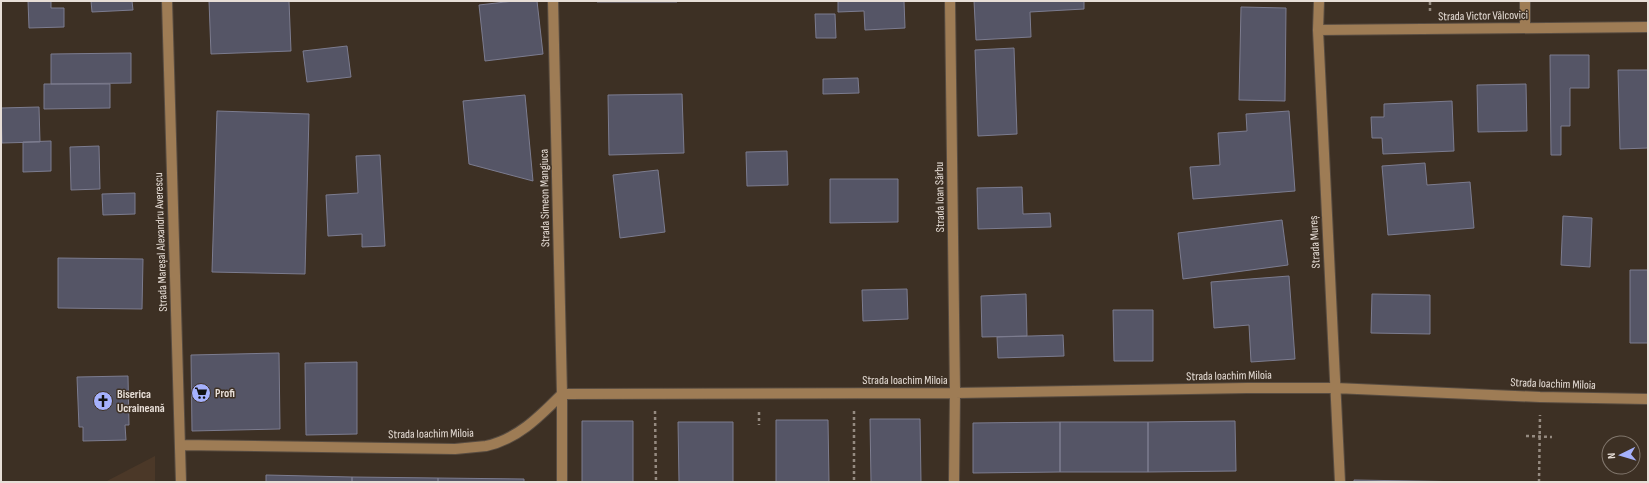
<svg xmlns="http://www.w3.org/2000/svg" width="1649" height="483" font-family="'Sofia Sans Condensed',sans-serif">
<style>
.built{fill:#4b3828}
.building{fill:#556;stroke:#7c7c8f}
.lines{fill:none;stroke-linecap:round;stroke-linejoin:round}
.minor-casing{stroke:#584c41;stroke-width:12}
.path{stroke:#958a80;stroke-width:2.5;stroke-dasharray:3 3;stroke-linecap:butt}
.minor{stroke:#9e7c55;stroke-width:10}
.labels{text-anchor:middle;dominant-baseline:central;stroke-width:3;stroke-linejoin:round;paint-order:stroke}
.street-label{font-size:12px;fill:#e7ded7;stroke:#3d3024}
.poi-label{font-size:12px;font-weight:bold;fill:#e7ded7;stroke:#3d3024;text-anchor:start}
</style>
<rect width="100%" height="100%" fill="#3d3024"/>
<path class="built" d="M155,456V482H105Z"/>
<path class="building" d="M28,1H51V8H64V27L29,28Z
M91,1H132L133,10L92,12Z
M209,1H289L291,51L211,54Z
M514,1H537L543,54L485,61L479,5Z
M597,1H677V2H597Z
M838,1H904L905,28L865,30L864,11L838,12Z
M974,1H1084V9L1030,12L1031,37L976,40Z
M1241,7L1286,8L1285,101L1239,100Z
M815,14H835L836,38H816Z
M347,46L351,77L307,82L303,51Z
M1014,48L1017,134L978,136L975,50Z
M131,53V83L51,84V54Z
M1550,55H1589V88H1570V126H1561V155H1551Z
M1618,70H1648V148L1620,149Z
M858,78L859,93L823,94V79Z
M44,84H110V108L44,109Z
M1526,84L1527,131L1478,132L1477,85Z
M682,94L684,153L609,155L608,95Z
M525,95L533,181L469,164L463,101Z
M1452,101L1454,151L1383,154L1382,138H1372L1371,117H1384V104Z
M39,107L40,142L2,143L1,108Z
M217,111L309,114L305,274L212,272Z
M1289,111L1295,191L1193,199L1190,167L1220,165L1218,133L1247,131L1246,114Z
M51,141V171L23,172V142Z
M99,146L100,189L71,190L70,147Z
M787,151L788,185L747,186L746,152Z
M380,155L385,246L362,247V234L328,236L326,195L358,193L356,156Z
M1425,163L1427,185L1470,182L1474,228L1388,235L1382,166Z
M658,170L665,232L620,238L613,175Z
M830,179H898V222L830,223Z
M1022,187L1023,214L1050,213L1051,227L978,229L977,188Z
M135,193V214L103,215L102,194Z
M1563,216L1592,218L1590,267L1561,265Z
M1282,220L1288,265L1183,279L1178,233Z
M58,258L143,259L142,309L58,308Z
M1630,270H1648V343H1630Z
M1289,276L1295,359L1251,362L1249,325L1214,328L1211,282Z
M907,289L908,319L863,321L862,290Z
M1026,294L1027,336L982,337L981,296Z
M1372,294L1430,295V334L1371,333Z
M1113,310H1153V361H1114Z
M1063,335L1064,356L998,358L997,337Z
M279,353L280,429L192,431L191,355Z
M357,362V434L306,435L305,363Z
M128,376L129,425H125L126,440L83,441V427H79L77,377Z
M870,419H920L921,482H871Z
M776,420H828L829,482H776Z
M582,421H633V482H582Z
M1235,421L1236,471L1148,472V422Z
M678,422H733V482H679Z
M1060,422H1148V472H1060Z
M1060,422V472L973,473V423Z
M266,475L352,477V482H266Z
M352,477L438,478V482H352Z
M438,478L524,479V482H438Z
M1354,480L1474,482H1354Z"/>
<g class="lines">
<defs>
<path id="minor" d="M167,1L181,482
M553,1L562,394V482
M950,1L955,393L954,482
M1319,1L1318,30L1340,482
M1525,28V1
M1318,30L1648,27
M180,445L455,449C466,448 476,447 486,446C518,439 540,416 562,394L955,393L1247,388H1335L1540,397L1648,399"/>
</defs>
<use href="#minor" class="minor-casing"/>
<path class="path" d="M1430,11V1
M655,411L656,482
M854,411V482
M759,412V425
M1526,436L1552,437
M1539,482L1540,415"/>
<use href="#minor" class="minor"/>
</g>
<defs>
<symbol id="supermarket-disc" viewBox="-11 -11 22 22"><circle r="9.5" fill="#a5b1fc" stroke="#3d3024"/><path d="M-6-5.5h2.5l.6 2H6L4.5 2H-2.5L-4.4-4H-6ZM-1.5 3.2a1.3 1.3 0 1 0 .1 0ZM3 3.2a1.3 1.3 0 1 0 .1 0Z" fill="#111"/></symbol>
<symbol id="church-disc" viewBox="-11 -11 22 22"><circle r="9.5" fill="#a5b1fc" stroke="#3d3024"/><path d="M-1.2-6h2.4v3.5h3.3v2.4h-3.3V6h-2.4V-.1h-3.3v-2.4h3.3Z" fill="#111"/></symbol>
</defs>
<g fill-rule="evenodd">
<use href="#supermarket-disc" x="190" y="382" width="22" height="22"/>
<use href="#church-disc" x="92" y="390" width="22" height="22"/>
</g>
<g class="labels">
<g class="street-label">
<text transform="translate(1483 16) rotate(-1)">Strada Victor Vâlcovici</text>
<text transform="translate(940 197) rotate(-91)">Strada Ioan Sârbu</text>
<text transform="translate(545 198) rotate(-91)">Strada Simeon Mangiuca</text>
<text transform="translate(161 242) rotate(-92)">Strada Mareșal Alexandru Averescu</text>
<text transform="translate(1315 242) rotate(-93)">Strada Mureș</text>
<text transform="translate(1229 376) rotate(-1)">Strada Ioachim Miloia</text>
<text x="905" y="380">Strada Ioachim Miloia</text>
<text transform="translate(1553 384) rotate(2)">Strada Ioachim Miloia</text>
<text transform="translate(431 434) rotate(-1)">Strada Ioachim Miloia</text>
</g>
<g class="poi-label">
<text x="215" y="393">Profi</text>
<text x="117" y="394">Biserica<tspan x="117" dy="14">Ucraineană</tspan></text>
</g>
</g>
<rect width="1649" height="483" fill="none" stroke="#e7ded7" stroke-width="4"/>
<g transform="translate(1621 455) rotate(265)"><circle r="19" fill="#3d3024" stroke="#81766c"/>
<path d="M0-3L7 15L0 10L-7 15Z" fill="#a5b1fc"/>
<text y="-6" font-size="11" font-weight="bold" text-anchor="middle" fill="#e7ded7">N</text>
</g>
</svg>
